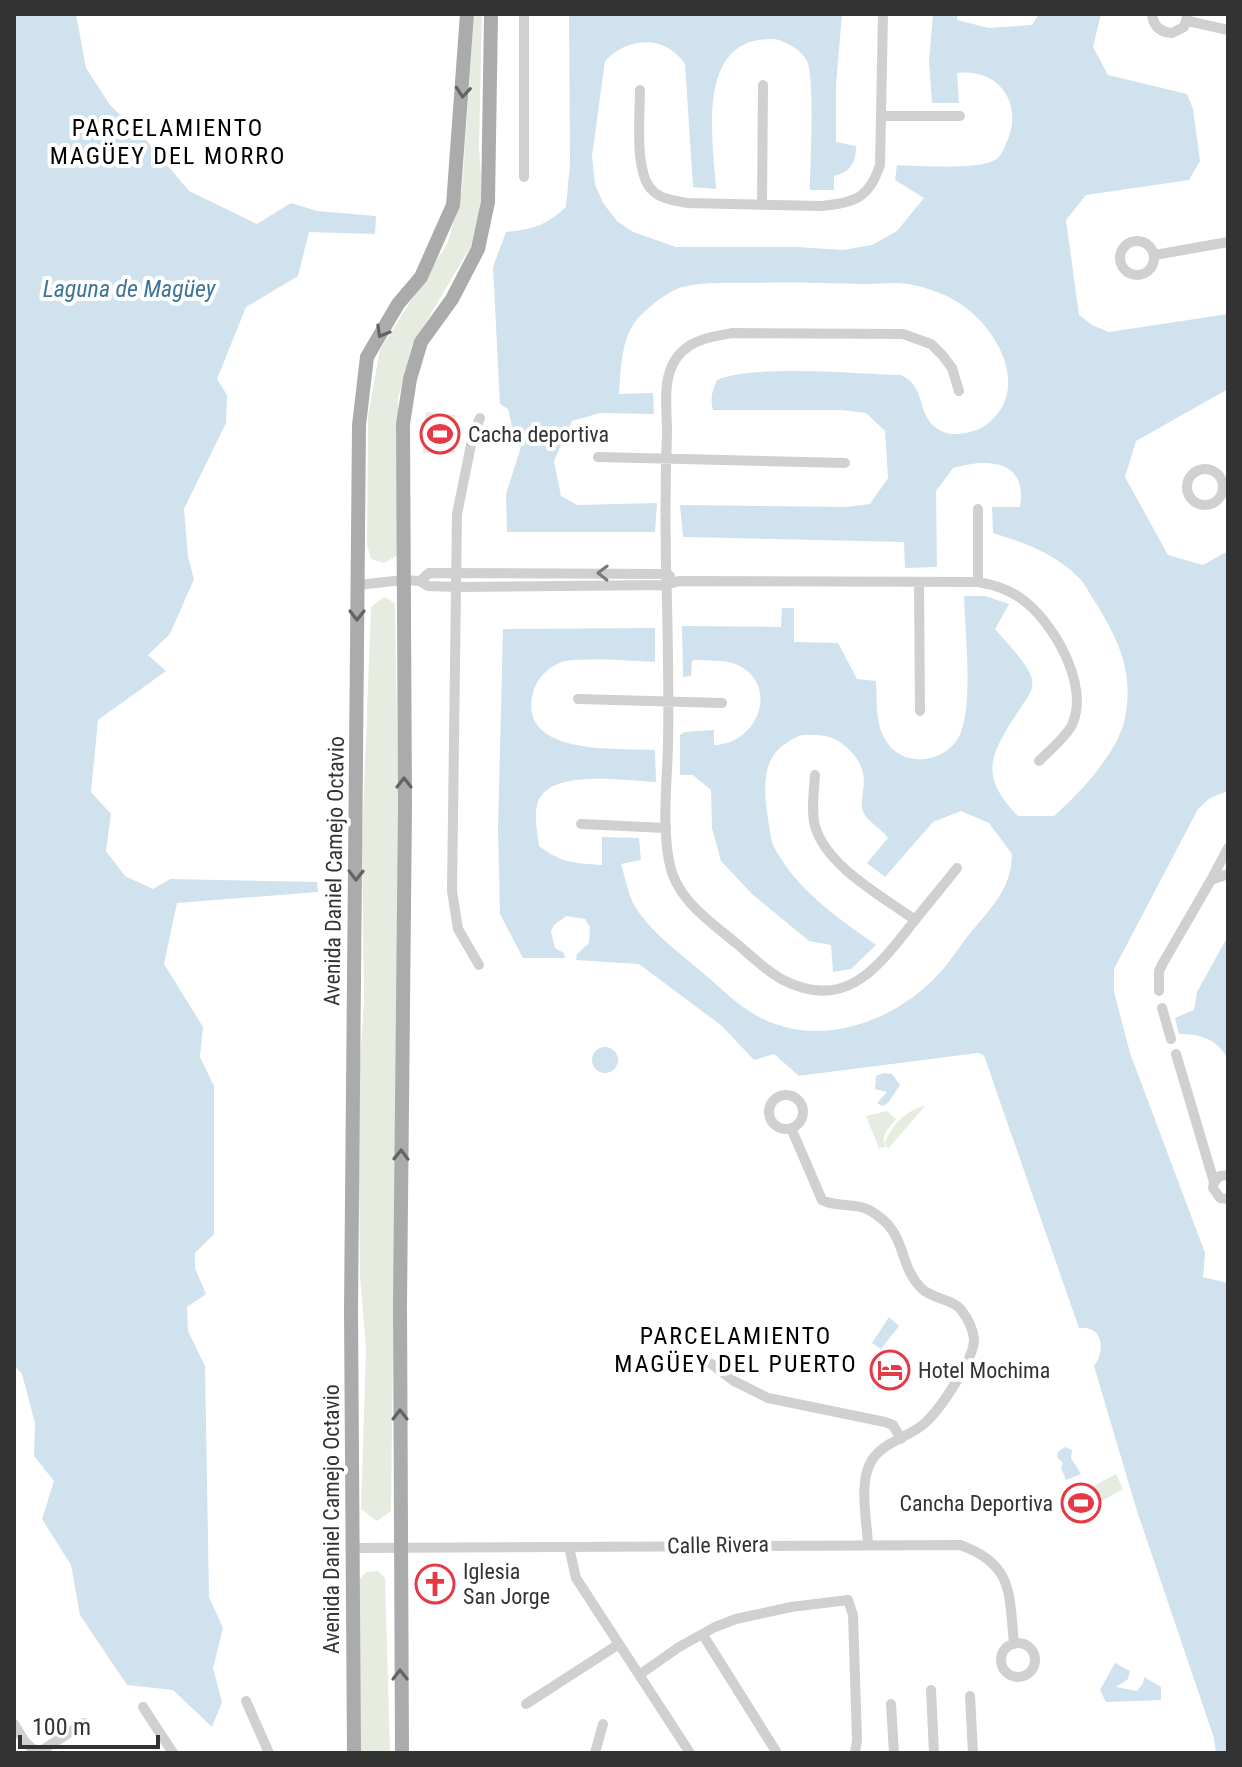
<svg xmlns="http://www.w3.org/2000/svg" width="1242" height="1767" font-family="'Roboto Condensed',sans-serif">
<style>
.green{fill:#e6ecdf}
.water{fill:#cfe2ee}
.pier{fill:#fff}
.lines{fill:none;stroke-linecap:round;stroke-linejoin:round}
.minor{stroke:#d0d0d0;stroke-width:10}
.major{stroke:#ababab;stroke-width:14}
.oneway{stroke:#636363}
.oneway2{stroke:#7a7a7a}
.labels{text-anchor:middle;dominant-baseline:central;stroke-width:8;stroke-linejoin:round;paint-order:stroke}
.poi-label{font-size:22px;fill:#333;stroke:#fff;text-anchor:start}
.street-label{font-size:22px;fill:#333;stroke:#fff}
.neighbourhood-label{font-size:24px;letter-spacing:2px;fill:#000;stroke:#fff}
.water-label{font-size:24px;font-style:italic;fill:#3f7597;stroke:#fff}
</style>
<rect width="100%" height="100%" fill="#fff"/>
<path class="green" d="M474,14H482L479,147L482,193L475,239L412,346L398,399V555L384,563L371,559L367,545L368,415L380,350L448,242L462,190Z
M426,412L455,415V453H423Z
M384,597L395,603L399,849L391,1511L377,1521L361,1509L366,1349L360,1275L358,1092L364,1001L362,843L371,607Z
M925,1106L888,1149L885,1143C891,1126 907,1109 925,1106Z
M887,1111L896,1119C889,1129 880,1134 886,1147L879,1148L866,1116Z
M1116,1474L1123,1489L1100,1502L1092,1487Z
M1089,1489L1098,1504L1074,1517L1065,1502Z
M378,1571L385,1578L390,1753H360V1579L366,1572Z"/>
<path class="water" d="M14,14H76L86,68L110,105L147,141L189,191L257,224L291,203L317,211L376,216L375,234L309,232L298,276L246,307L217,379L227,395L226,423L184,509L188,557L194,579L170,634L148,655L166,671L98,720L91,792L111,814L106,851L125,876L153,889L170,879L317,882L318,892L177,903L164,964L203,1027L200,1057L214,1086V1234L195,1253V1268L206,1294L187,1307L188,1331L205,1366L209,1597L223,1628L213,1668L222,1702L212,1727L173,1690L127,1685L80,1615L71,1565L42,1519L54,1481L34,1456L35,1423L22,1374L14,1365Z
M569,14H842L836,85V142L856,146C856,162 851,172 834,176V190H810C810,166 815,79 807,61C802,50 783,39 772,39C695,38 713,139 716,189L693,187L685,64C666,35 628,36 605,61L592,156L595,184L603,203L617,221L633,232L676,247H797L843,250L872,245L897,231L924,198L895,180L897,165C919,166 977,170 995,160C1002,156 1005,146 1008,139C1023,101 997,68 957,73L959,103H932L929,61L933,14H957V20L989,28L1032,25L1039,14H1101L1093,47L1108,75L1187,94L1193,109L1200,161L1189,180L1086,195L1066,220L1079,315L1092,325L1109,332L1228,314V389L1136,441L1125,477L1168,555L1203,565L1228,551V791L1210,798L1198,809L1114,969V992L1130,1053L1205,1253L1203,1277L1228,1283V1753H1216L1214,1738L1137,1511L1094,1366C1106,1351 1103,1325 1079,1328L984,1056L979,1053L799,1076L774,1054L754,1060L722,1026L639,964L576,960L577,954L589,943L590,927L585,919L566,916L554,925L551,932L555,948L564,953L565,958H523L500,914L498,829L503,629L655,628V662C636,661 577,657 562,662C546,668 535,680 532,697C521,756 619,748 655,750L656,782C627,781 550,768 538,802C533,814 538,833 539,846C561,863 574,863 602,865V837L639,838L641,860L621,864C625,877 628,893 634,905C650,932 680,953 703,973C722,989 739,1007 761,1018C819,1047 888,1024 933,980C946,967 956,952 967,937C988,911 1012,890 1012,854L989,823L961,811L933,822L885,877L867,863L888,838C882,830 872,824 866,817C852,798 881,776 844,745C834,736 823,735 810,735C800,734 796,737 788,742C760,758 764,791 768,819C770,829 770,840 775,849C799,892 837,917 876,945L851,969L833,972L831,945L809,941L752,894L721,861L712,828L711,790L693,775H680V735L684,732L714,730V745C758,744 780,686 738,665C725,659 708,661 694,660L692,661L691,676L683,677L682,626L781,627L782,608H794V642L838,643L857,679L876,681C877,701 875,724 886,741C904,770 949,763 961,732C973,700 965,633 964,596H985L1009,604L995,629C1005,641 1029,665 1032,679C1034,691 1027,698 1021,707C992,752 976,773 1018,816H1054C1079,794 1118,753 1125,718C1134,673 1119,641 1096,603C1090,595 1086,585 1079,578C1056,554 1023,542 993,533L992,507H1020C1028,459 987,458 953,468L936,491L937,567L905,568L904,542L683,537L680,505L846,507L870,504L888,478L885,431L866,413L842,410H713C710,398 712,391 717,380C755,364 856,374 901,375C930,388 913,422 947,433C957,436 974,432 983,427C1033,394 1000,329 959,303C944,293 925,287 908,284C893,282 879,284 865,284C824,283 784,282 743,283C724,283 701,282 682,287C669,291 652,304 642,314C621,333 621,368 619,394L653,393L654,414L600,413L572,421L554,461L561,496L577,505L657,503L655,532H507L506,494L521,447L506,439L512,426L508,409L500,404L493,267L506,232C534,229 545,226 566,207L570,164Z
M1228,936V1059C1217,1039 1201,1034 1179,1034L1175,1018L1194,1010L1197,992Z
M592 1060a13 13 0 1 1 26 0a13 13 0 1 1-26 0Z
M884,1073L892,1074L900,1085L887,1104L882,1106L877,1103L887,1092L875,1089L876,1076Z
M889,1317L899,1326L881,1349L872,1343Z
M1065,1447L1072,1450L1071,1458L1081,1474L1066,1480L1061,1468L1063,1463L1057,1457L1058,1452Z
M1115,1663L1130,1671L1128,1679L1116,1687L1137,1691L1143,1683L1144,1677L1161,1687V1700L1106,1702L1100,1690Z"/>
<path class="pier" d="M979,1053L984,1056L994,1084L991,1085L982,1058L978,1056L798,1080L799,1076Z"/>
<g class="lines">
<path class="minor" d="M1152,14C1153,26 1160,32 1172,33L1184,27L1188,14
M1188,21L1228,30
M640,90C640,115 634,172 652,190C660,199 676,201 687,203L821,206C855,203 869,198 880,165L883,14
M881,116H960
M524,177V14
M762,204L763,85
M1120 258a17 17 0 1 1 34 0a17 17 0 1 1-34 0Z
M1155,255L1228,242
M598,457L845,463
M1187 487a18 18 0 1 1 36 0a18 18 0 1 1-36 0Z
M420,581L429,573L666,574L670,576
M978,582V509
M919,583L920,711
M358,585L403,580L420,581L428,586L457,587L666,585L679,581L978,582C996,585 1014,591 1028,604C1057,629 1089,687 1072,725C1065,738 1049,751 1039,761
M578,699L722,703
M815,775C814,791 811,811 815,826C826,866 882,896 915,920
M581,824L666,828
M957,868C943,886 929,902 915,920C880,964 848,1013 783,980C766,971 750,955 736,943C708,920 675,898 669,861C662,823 667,783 668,746C669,698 668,649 667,601C665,545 665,488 667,432C667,411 663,385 672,366C683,341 708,337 732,333L903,334L931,344L943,356L952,368L959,391
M1211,880L1228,848
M479,965L458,929L452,891L457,514L473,435L480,418
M1159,991V971L1163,963L1211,880L1228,874
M1162,1008L1171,1039
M1176,1054L1214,1182L1213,1188L1220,1198L1228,1199
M769 1112a17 17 0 1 1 34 0a17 17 0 1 1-34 0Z
M791,1128L822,1200C837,1208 854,1202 869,1210C909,1232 896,1262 921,1288C933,1300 953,1298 962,1311C968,1319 973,1329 974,1339C975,1358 940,1409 926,1422C911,1437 884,1441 872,1460C858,1482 867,1520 868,1544
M1214,1182L1220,1176L1228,1175
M652,1363L681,1357L697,1360L710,1363L734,1381L768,1398L885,1422L893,1425L901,1439
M569,1547L576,1578L690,1753
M353,1548L960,1545C1014,1564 1009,1594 1014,1644
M703,1635L777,1753
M1001 1660a17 17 0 1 1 34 0a17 17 0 1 1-34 0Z
M639,1675L679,1647L715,1627L736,1619L791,1607L848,1600L853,1615L857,1740L855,1753
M931,1690L934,1753
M970,1696L973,1753
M246,1701L269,1753
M526,1704L619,1644
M891,1704L894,1753
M143,1707L173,1753
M14,1724C21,1734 27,1751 41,1751L84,1723
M595,1753L603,1724"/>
<path class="major" d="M354,1753L351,1310L359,425L367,357L398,304L421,277L453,205L467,14
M402,1753L400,1304L405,807L403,424L410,379L421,342L452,299L478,249L488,202L491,14"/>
</g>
<defs><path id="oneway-chevron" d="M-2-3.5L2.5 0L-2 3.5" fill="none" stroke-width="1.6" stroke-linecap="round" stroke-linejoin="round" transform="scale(2)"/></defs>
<g class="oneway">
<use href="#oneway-chevron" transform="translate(463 92) rotate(95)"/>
<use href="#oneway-chevron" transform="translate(382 332) rotate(120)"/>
<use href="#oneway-chevron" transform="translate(357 615) rotate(90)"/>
<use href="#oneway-chevron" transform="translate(404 783) rotate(-90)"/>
<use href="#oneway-chevron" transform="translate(356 875) rotate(91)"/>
<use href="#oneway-chevron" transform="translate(401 1155) rotate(-89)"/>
<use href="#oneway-chevron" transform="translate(400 1415) rotate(-90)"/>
<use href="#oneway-chevron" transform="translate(400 1675) rotate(-90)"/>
</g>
<use class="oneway2" href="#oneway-chevron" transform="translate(603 573) rotate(-179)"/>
<defs>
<symbol id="stadium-ring" viewBox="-11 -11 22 22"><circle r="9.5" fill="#fff" stroke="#e63946" stroke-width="1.5"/><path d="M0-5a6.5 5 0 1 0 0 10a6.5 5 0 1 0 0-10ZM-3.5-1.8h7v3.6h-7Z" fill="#e63946"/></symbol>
<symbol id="hotel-ring" viewBox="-11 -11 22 22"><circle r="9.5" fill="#fff" stroke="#e63946" stroke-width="1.5"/><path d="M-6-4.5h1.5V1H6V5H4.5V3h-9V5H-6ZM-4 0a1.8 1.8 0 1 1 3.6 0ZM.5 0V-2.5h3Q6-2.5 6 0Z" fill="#e63946"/></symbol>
<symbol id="church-ring" viewBox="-11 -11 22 22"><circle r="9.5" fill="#fff" stroke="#e63946" stroke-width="1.5"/><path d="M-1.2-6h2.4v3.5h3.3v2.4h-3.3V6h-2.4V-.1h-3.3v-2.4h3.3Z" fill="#e63946"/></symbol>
</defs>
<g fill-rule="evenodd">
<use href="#stadium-ring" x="418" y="412" width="44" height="44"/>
<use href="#hotel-ring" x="868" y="1348" width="44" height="44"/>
<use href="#stadium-ring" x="1059" y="1481" width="44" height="44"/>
<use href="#church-ring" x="413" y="1562" width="44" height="44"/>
</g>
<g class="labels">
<g class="poi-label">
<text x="468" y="434">Cacha deportiva</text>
<text x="918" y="1370">Hotel Mochima</text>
<text x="1053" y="1503" text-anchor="end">Cancha Deportiva</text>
<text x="463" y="1571">Iglesia<tspan x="463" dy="25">San Jorge</tspan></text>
</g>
<g class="street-label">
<text transform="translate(334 871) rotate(-89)">Avenida Daniel Camejo Octavio</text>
<text transform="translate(331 1519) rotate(-90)">Avenida Daniel Camejo Octavio</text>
<text transform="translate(718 1545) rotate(-1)">Calle Rivera</text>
</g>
<g class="neighbourhood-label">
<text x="168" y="128">PARCELAMIENTO<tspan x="168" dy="28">MAGÜEY DEL MORRO</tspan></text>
<text x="736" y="1336">PARCELAMIENTO<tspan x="736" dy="28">MAGÜEY DEL PUERTO</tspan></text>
</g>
<g class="water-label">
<text x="129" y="289">Laguna de Magüey</text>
</g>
</g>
<rect width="1242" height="1767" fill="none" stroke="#333333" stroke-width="32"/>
<path d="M20 1735v12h138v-12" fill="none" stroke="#333333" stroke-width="4"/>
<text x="32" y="1735" font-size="24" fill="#333333" stroke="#ffffff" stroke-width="6" paint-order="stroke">100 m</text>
</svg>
